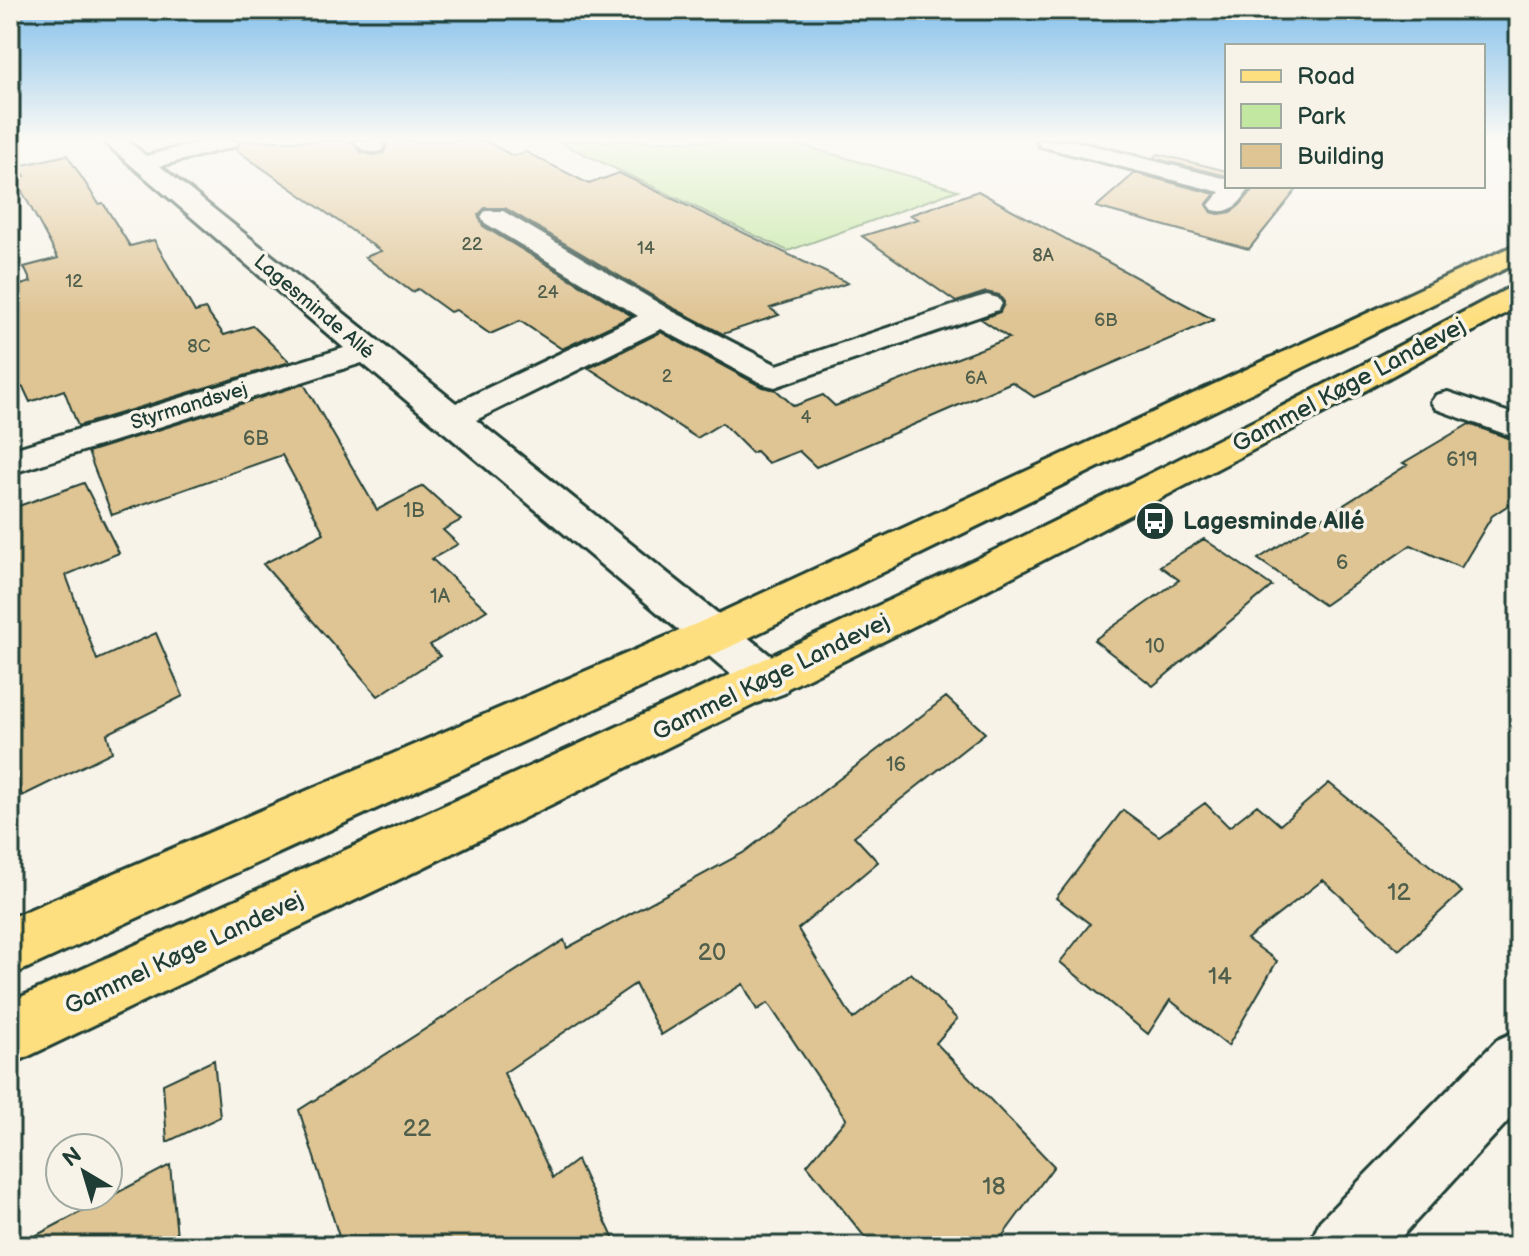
<svg xmlns="http://www.w3.org/2000/svg" width="1529" height="1256" font-family="'Balsamiq Sans',sans-serif">
<style>
.green{fill:#c2e7a1;stroke:#70926a;stroke-width:2}
.building{fill:#dfc494;stroke:#1f3d34;stroke-width:2}
.lines{fill:none;stroke-linecap:round;stroke-linejoin:round}
.minor-casing{stroke:#1f3d34;stroke-width:6}
.major-casing{stroke:#1f3d34;stroke-width:6}
.minor{fill:#f7f3e8;fill-rule:evenodd}
.major{fill:#fedf80;fill-rule:evenodd}
.labels{text-anchor:middle;dominant-baseline:central;stroke-width:7;stroke-linejoin:round;paint-order:stroke}
.far-number-label{font-size:18px;fill:#4f5f4c}
.far-street-label{font-size:20px;fill:#1f3d34;stroke:#f7f3e8}
.number-label{font-size:20px;fill:#4f5f4c}
.street-label{font-size:24px;fill:#1f3d34;stroke:#f7f3e8}
.poi-label{font-size:24px;font-weight:bold;fill:#1f3d34;stroke:#f7f3e8;text-anchor:start}
.near-number-label{font-size:24px;fill:#4f5f4c}
</style>
<rect width="100%" height="100%" fill="#f7f3e8"/>
<filter id="ink" filterUnits="userSpaceOnUse"><feTurbulence type="fractalNoise" baseFrequency=".0125" numOctaves="2"/><feDisplacementMap in="SourceGraphic" scale="16" xChannelSelector="R" yChannelSelector="G"/><feConvolveMatrix kernelMatrix="1 2 1 2 8 2 1 2 1" color-interpolation-filters="sRGB"/></filter>
<g filter="url(#ink)">
<path class="green" d="M557,141H787L958,190L788,251Z"/>
<path class="building" d="M242,141H351L361,152L373,155L384,153L387,146L384,141H485L513,156L526,152L589,184L619,173L848,283L770,308L779,315L723,334L673,308L505,208H485L478,215L483,226L632,316L562,349L520,321L490,334L456,310L450,312L418,289L412,292L365,257L381,251L235,149Z
M1158,154L1227,171V176L1153,158Z
M67,155L99,204L103,203L130,246L154,240L195,312L205,309L224,335L253,326L290,362L78,426L64,390L30,402L23,387L10,391V288L31,282L24,267L58,258L15,178L25,176L19,166Z
M1135,173L1215,194L1206,205L1211,212L1219,214L1231,212L1240,205L1252,191L1251,186L1298,188L1249,249L1096,207Z
M978,191L1214,320L1034,397L1012,382L816,467L799,451L768,463L756,451L752,453L722,423L697,438L589,368L661,332L762,387L776,390L794,406L823,395L835,406L1009,338L981,319L1000,312L1004,302L999,295L986,292L956,302L862,236L918,219L910,215Z
M304,384L377,510L423,486L461,520L443,530L458,544L432,559L487,610L430,645L440,656L378,696L263,564L324,533L282,455L112,515L88,452Z
M1469,424L1519,442V498L1492,516L1461,568L1411,545L1324,605L1258,559L1407,465L1403,463Z
M84,483L119,553L66,575L97,660L156,633L183,696L107,734L112,752L22,796L10,752V509Z
M1204,539L1272,586L1153,686L1094,640L1179,580L1160,566Z
M946,697L985,733L854,836L878,862L798,929L853,1019L911,973L957,1019L936,1043L1054,1166L995,1246H872L807,1165L846,1119L768,1003L757,1010L743,984L661,1035L635,984L504,1073L553,1178L577,1160L617,1246H342L299,1110L564,940L567,948L743,853Z
M1329,783L1462,892L1399,950L1323,880L1247,939L1277,961L1228,1046L1170,1000L1148,1034L1060,962L1090,924L1056,898L1123,810L1159,836L1205,803L1229,827L1257,805L1280,825Z
M214,1060L220,1117L167,1142L163,1084Z
M170,1165L178,1246H16Z"/>
<g class="lines">
<defs>
<path id="minor" d="M103,141H128L146,156L203,141H239L236,146L160,166L456,403L638,316L485,223L481,217L485,211H503L672,311L777,365L976,298L987,295L998,298L1002,304L998,310L775,387L763,384L661,329L476,420L785,667L792,680L785,693L769,699L753,693L362,363L10,474V450L344,348Z
M354,141H380L384,146L381,151C370,154 361,151 354,141Z
M1037,141H1074L1227,179V186H1247L1249,189C1240,203 1231,215 1213,210L1209,205L1220,192L1040,146Z
M1448,392L1519,416V439L1436,409L1431,402L1436,395Z
M1519,1030V1109L1393,1246H1309L1320,1221L1497,1040Z"/>
<path id="major" d="M1519,243V262L730,647L10,976V918L698,623Z
M1519,285V306L1346,401L975,596L410,874L10,1065V1002C321,860 634,722 943,575C1134,484 1322,387 1509,288Z"/>
</defs>
<use href="#minor" class="minor-casing"/>
<use href="#major" class="major-casing"/>
<use href="#minor" class="minor"/>
<use href="#major" class="major"/>
</g>
</g>
<linearGradient id="sky" x2="0" y2="1"><stop stop-color="#84c0eb"/><stop offset="0.44" stop-color="#fbfaf5"/><stop offset="1" stop-color="#fbfaf5" stop-opacity="0"/></linearGradient>
<rect width="1529" height="317" fill="url(#sky)"/>
<defs>
<symbol id="bus-disc" viewBox="-11 -11 22 22"><circle r="9.5" fill="#1f3d34" stroke="#f7f3e8"/><path d="M-5-6H5V4H4V6H2V4H-2V6H-4V4H-5ZM-3.5-4V0h7V-4ZM-3.5 1.2v1.5H-2V1.2ZM2 1.2v1.5H3.5V1.2Z" fill="#fff"/></symbol>
</defs>
<g fill-rule="evenodd">
<use href="#bus-disc" x="1133" y="499" width="44" height="44"/>
</g>
<g class="labels">
<g class="far-number-label">
<text x="472" y="244">22</text>
<text x="646" y="248">14</text>
<text x="1043" y="255">8A</text>
<text x="74" y="281">12</text>
<text x="548" y="292">24</text>
<text x="1106" y="320">6B</text>
<text x="199" y="346">8C</text>
<text x="667" y="376">2</text>
<text x="976" y="378">6A</text>
<text x="806" y="417">4</text>
</g>
<g class="far-street-label">
<text transform="translate(314 307) rotate(40)">Lagesminde Allé</text>
<text transform="translate(189 406) rotate(-17)">Styrmandsvej</text>
</g>
<g class="number-label">
<text x="256" y="439">6B</text>
<text x="1462" y="460">619</text>
<text x="414" y="511">1B</text>
<text x="1342" y="563">6</text>
<text x="440" y="597">1A</text>
<text x="1155" y="647">10</text>
<text x="896" y="765">16</text>
</g>
<g class="street-label">
<text transform="translate(1349 385) rotate(-28)">Gammel Køge Landevej</text>
<text transform="translate(771 677) rotate(-26)">Gammel Køge Landevej</text>
<text transform="translate(184 953) rotate(-25)">Gammel Køge Landevej</text>
</g>
<g class="poi-label">
<text x="1183" y="521">Lagesminde Allé</text>
</g>
<g class="near-number-label">
<text x="1399" y="892">12</text>
<text x="712" y="952">20</text>
<text x="1220" y="976">14</text>
<text x="417" y="1128">22</text>
<text x="994" y="1186">18</text>
</g>
</g>
<rect width="1529" height="1256" fill="none" stroke="#f7f3e8" stroke-width="40"/>
<rect x="20" y="20" width="1489" height="1216" fill="none" stroke="#1f3d34" stroke-width="3" filter="url(#ink)"/>
<rect x="1225" y="44" width="260" height="144" fill="#f7f3e8" stroke="#a1aaa0" stroke-width="2"/>
<rect x="1241" y="70" width="40" height="12" fill="#fedf80" stroke="#a1aaa0" stroke-width="2"/>
<text x="1297" y="84" font-size="24" fill="#1f3d34">Road</text>
<rect x="1241" y="104" width="40" height="24" fill="#c2e7a1" stroke="#a1aaa0" stroke-width="2"/>
<text x="1297" y="124" font-size="24" fill="#1f3d34">Park</text>
<rect x="1241" y="144" width="40" height="24" fill="#dfc494" stroke="#a1aaa0" stroke-width="2"/>
<text x="1297" y="164" font-size="24" fill="#1f3d34">Building</text>
<g transform="translate(84 1172) rotate(322)"><circle r="38" fill="#f7f3e8" stroke="#a1aaa0" stroke-width="2"/>
<path d="M0-6L14 30L0 20L-14 30Z" fill="#1f3d34"/>
<text y="-12" font-size="22" font-weight="bold" text-anchor="middle" fill="#1f3d34">N</text>
</g>
</svg>
